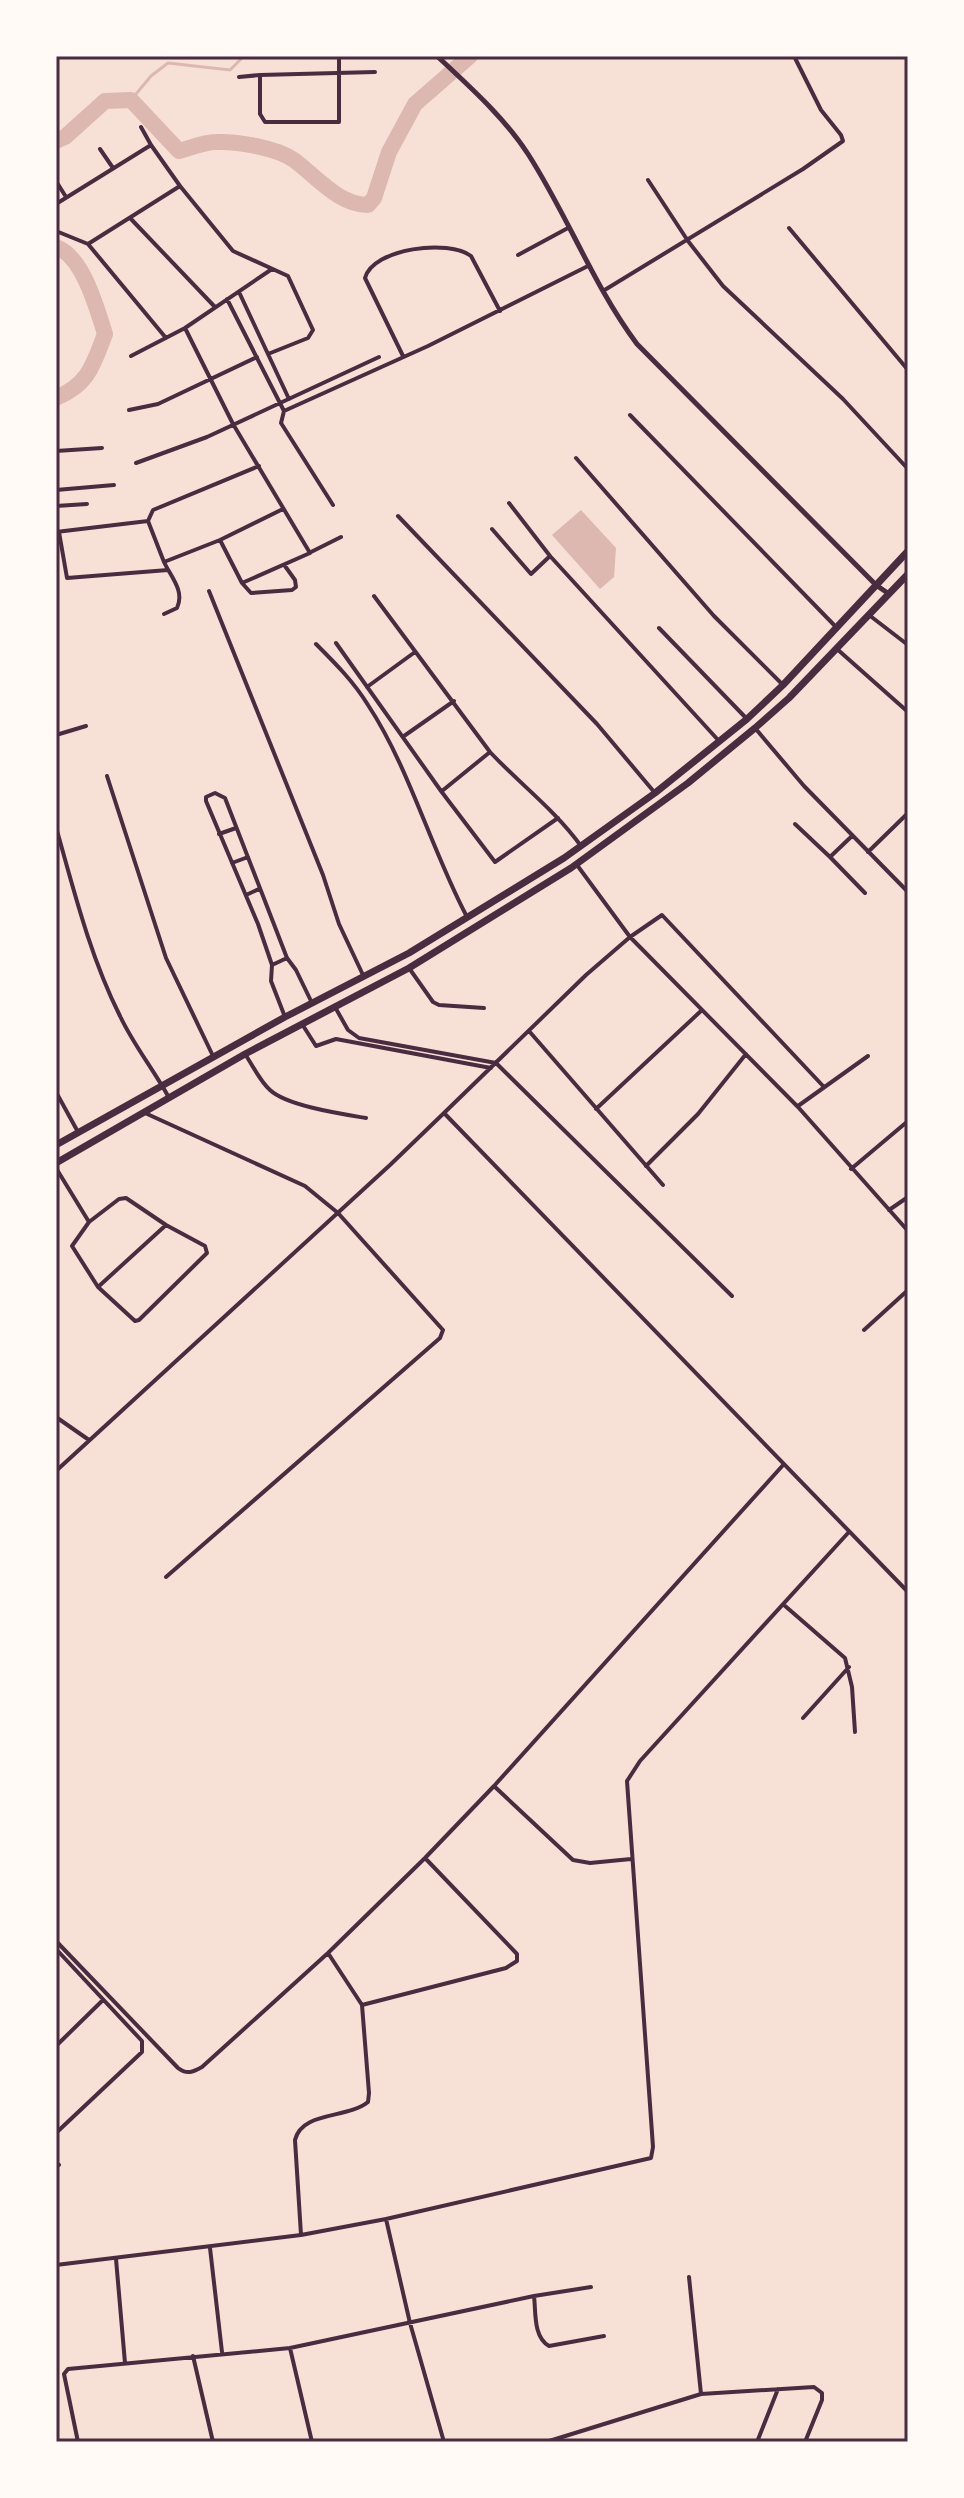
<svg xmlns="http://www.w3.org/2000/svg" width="964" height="2498" font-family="Spectral,serif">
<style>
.water{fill:#dcb8b0}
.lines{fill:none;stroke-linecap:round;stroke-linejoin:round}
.stream{stroke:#dcb8b0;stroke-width:3}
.river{stroke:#dcb8b0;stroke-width:16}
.minor{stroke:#4a2c40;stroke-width:4}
.tertiary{stroke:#4a2c40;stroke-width:5}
.trunk{stroke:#4a2c40;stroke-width:7}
.neatline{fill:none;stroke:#4a2c40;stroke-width:3}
</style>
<rect width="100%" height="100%" fill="#f7e1d7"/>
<path class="water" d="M581,510L616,548L614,577L600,589L552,535Z"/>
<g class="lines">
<path class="stream" d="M131,100L151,76L168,63L230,70L244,56"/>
<path class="river" d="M56,141L65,137L105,101L131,100L179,151C190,148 204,142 216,142C237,141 277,148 294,160C317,177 339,205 368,205L374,198L389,152L415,104L470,56
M56,247C83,256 97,309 105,334C93,365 89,384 56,398"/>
<path class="minor" d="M260,75L375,72
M239,77L260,75V114L265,122H339V56
M141,127L151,145
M100,149L113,168
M648,180L688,241L723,286L843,399L908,469
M56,181L66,197
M56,204L151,145L180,186
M131,219L215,307
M789,228L908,370
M56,231L88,244L180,186L233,251L288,276L313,330L308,338L268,354
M88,244L166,338
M518,255L568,228
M603,291L803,169L843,141L841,135L821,110L794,56
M239,292L289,399
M227,299L284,411
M185,328L233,424L310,553L242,583
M131,356L185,328L272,269
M403,356L365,278C373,248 449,239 471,256L500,311
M129,410L158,404L257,357
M630,415L836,627
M56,451L102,448
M576,458L714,616L783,685
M136,463L207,437L379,357
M56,490L114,485
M509,503L550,556L719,741
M333,505L281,423L284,411L428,346L588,266
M56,506L87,504
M398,516L597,724L655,793
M148,521L164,562L220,540L283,509
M492,529L531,574L550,556
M56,532L148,521L153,510L259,466
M59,532L67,578L168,570
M220,540L242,583L251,593L292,590L296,587L295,580L285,566
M311,552L341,537
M164,562C171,577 185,591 177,608L164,614
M209,591L323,875L339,924L363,975
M374,596L490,752C520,784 555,810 581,846
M869,615L908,645
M659,628L747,719
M336,643L441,791L495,862L558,818
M316,644C335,663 354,682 368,705C409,767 431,849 467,917
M837,649L908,712
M367,687L415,652
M755,728L804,786L908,892
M56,735L86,726
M404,736L454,701
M107,776L166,958L213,1056
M442,791L490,752
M795,824L830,857L852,836
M56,827C74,891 90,956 120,1016C133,1044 153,1069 168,1096
M219,834L236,828
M868,852L907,814
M830,857L865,893
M232,863L248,857
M577,865L630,937L798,1107L908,1231
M246,895L259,889
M272,965L287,958
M409,968L433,1002L439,1005L484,1008
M335,1007L348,1030L359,1038L496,1063L732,1296
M285,1017L271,981L272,965L258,924L206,801V797L215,793L225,798L287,958L296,970L312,1003
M302,1024L316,1046L336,1039L491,1068
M529,1031L663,1185
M245,1054C253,1066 260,1081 270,1090C287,1106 342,1114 366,1118
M56,1092L78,1132
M798,1106L868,1056
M596,1109L702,1010
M145,1113L305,1186L338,1213L443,1330L440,1338L166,1577
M444,1113L586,975L630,937L662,915L824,1087
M646,1166L698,1114L746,1054
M56,1168L89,1222L119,1199L126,1198L166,1225L205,1246L207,1253L139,1320L135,1321L98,1287L72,1246L89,1222
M851,1169L908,1121
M889,1210L908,1197
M98,1287L166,1225
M864,1330L908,1290
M56,1417L89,1440
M56,1471L390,1165L444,1113L908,1592
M784,1605L845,1658L852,1687L855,1732
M803,1718L849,1667
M495,1787L573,1860L590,1863L631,1859
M56,1941L178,2068C187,2075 193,2072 202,2067L328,1953L425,1858L494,1786L784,1464
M56,1949L142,2041V2052L56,2133
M362,2005L506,1968L517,1961V1954L425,1858
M56,2046L103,2000
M56,2163L59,2165
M386,2219L410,2323L444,2442
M301,2235L295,2140C302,2111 347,2119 368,2102L369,2093L362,2005L328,1953
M210,2248L222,2352
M116,2259L125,2363
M56,2265L301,2235L386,2219L651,2158L653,2147L627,1781L640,1761L848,1533
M689,2277L701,2394
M534,2296C536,2312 533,2337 549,2346L604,2336
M290,2348L312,2442
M193,2356L213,2442
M78,2442L64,2374L68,2369L290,2348L534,2296L591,2287
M546,2442L701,2394L814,2387L822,2393V2400L805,2442
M757,2442L778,2389"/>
<path class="tertiary" d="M437,56C469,86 504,117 528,154C568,216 593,285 637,344L876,585L889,594"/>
<path class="trunk" d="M56,1145L285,1017L409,953L564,858L655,793L747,719L783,685L908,551
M56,1163L245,1054L409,968L571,868L688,783L755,728L789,698L908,574"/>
</g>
<rect width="964" height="2498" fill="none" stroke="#fffaf5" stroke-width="116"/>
<rect x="58" y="58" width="848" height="2382" class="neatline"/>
</svg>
